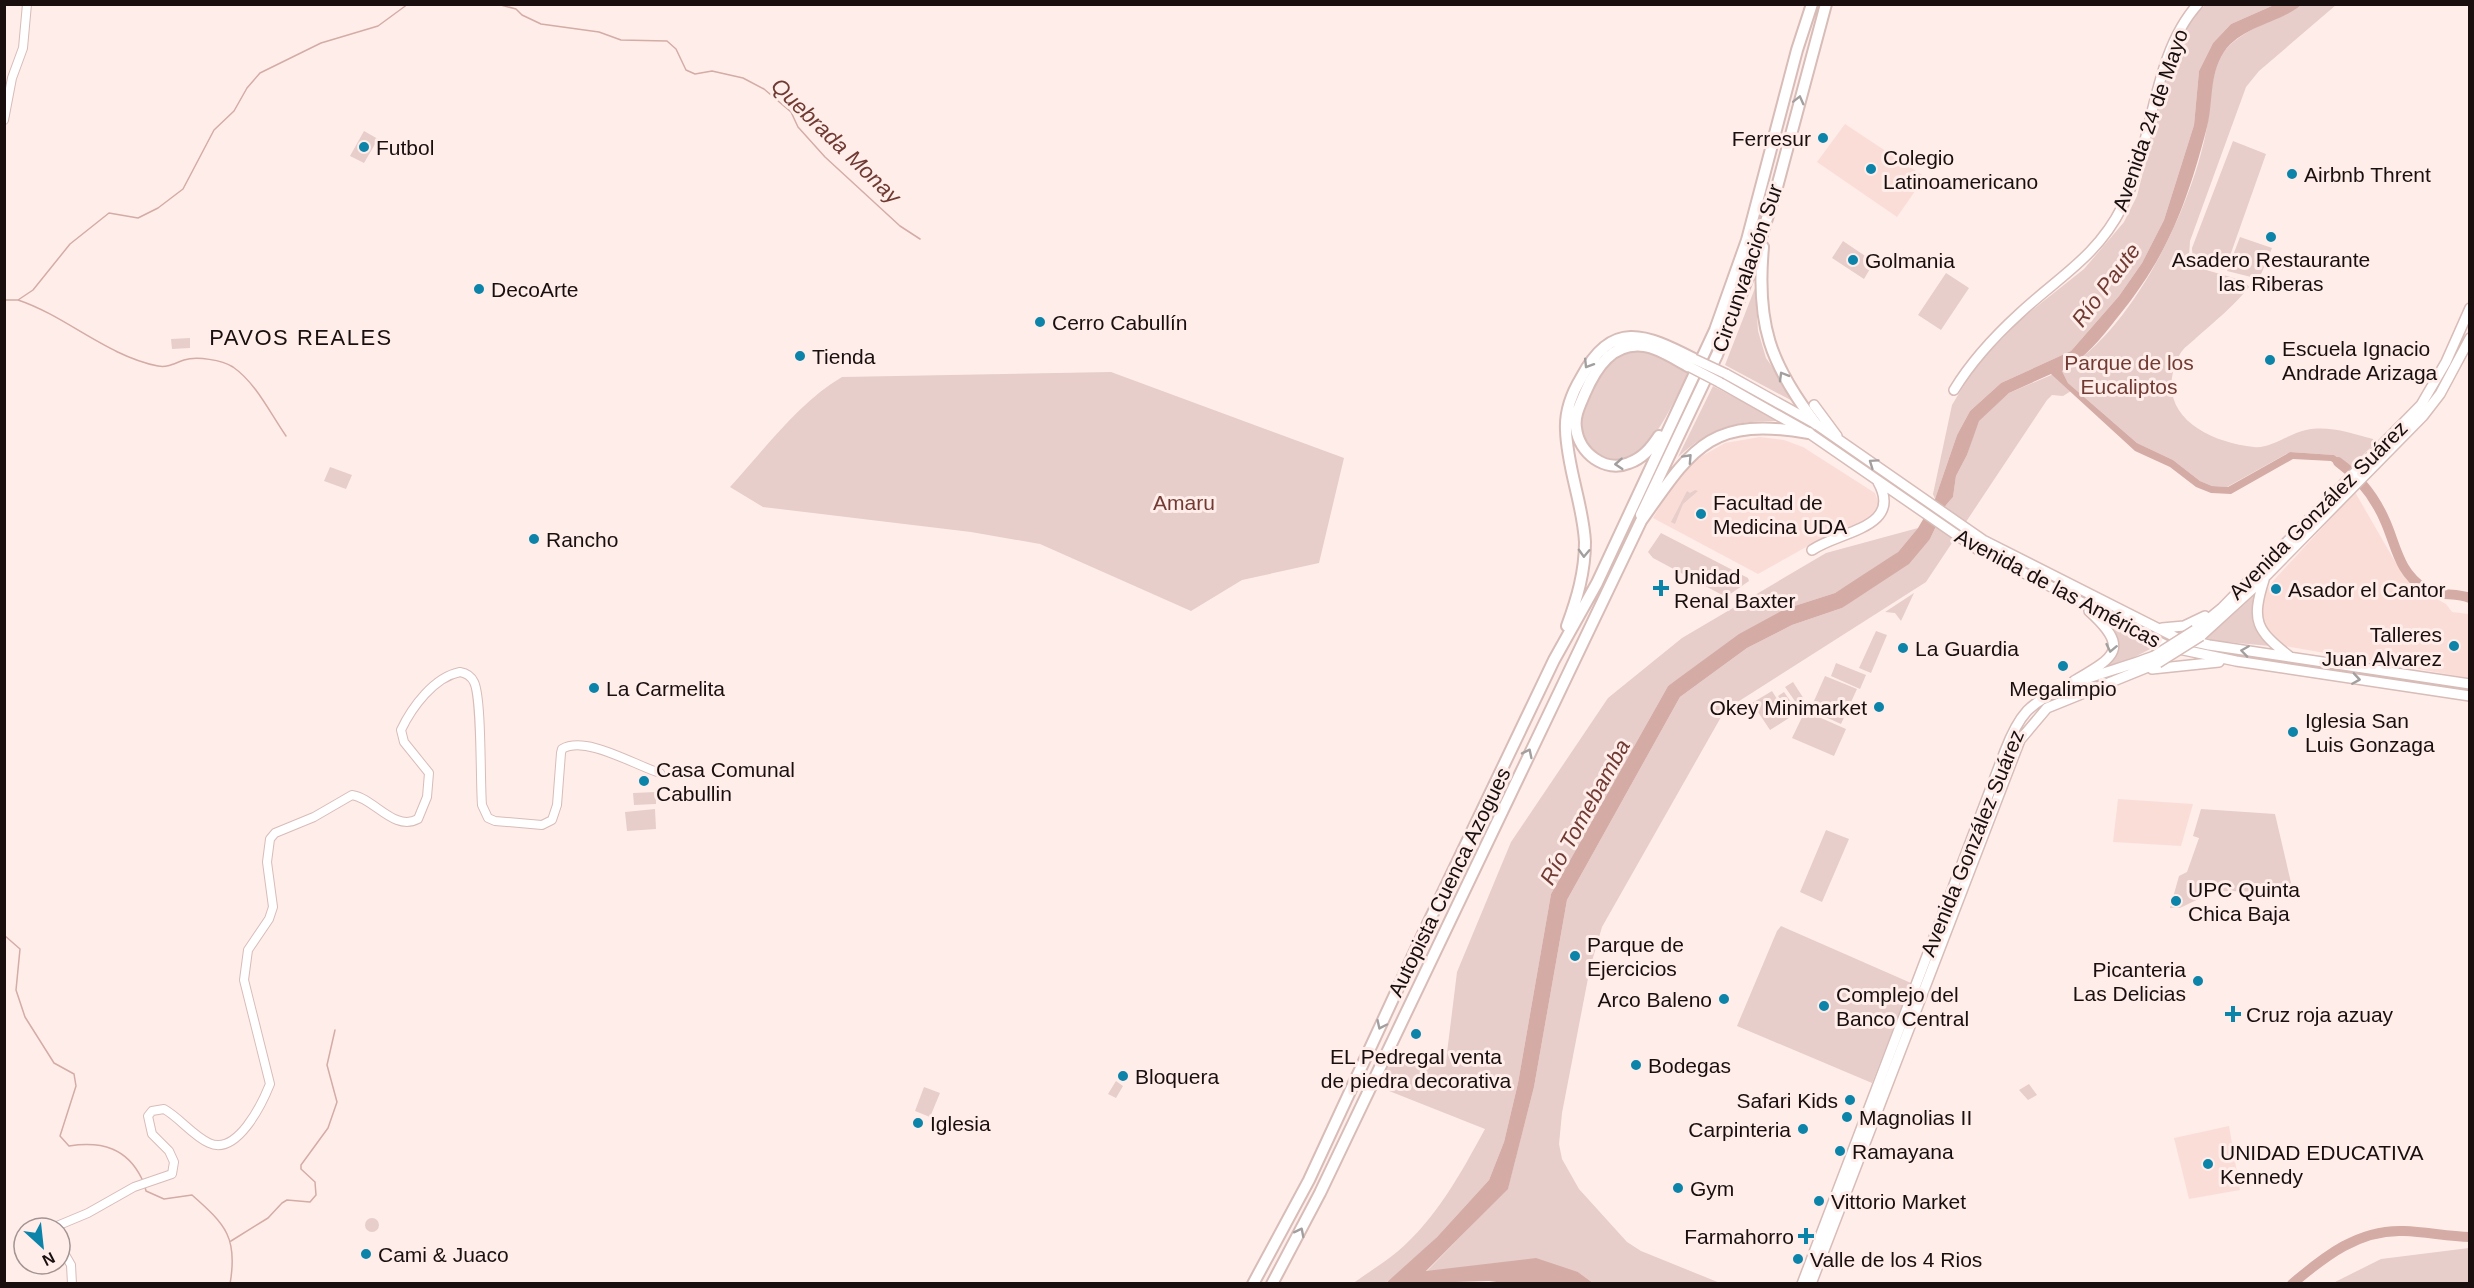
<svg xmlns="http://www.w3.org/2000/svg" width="2474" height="1288" font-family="Helvetica,sans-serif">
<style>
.built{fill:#fbddd8}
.green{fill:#e7ceca}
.water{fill:#d4aca5}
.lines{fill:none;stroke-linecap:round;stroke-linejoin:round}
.stream{stroke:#d4aca5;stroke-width:1.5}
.river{stroke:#d4aca5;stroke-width:10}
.minor-casing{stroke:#d8bcb8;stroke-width:10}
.major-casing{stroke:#d8bcb8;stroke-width:12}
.highway-casing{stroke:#d8bcb8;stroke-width:14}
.minor{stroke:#fff;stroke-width:8}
.major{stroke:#fff;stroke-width:9}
.highway{stroke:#fff;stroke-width:10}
.major-bridge-casing{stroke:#d8bcb8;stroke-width:12;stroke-linecap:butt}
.major-bridge{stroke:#fff;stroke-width:9}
.oneway{stroke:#a39f9f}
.poi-dot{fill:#0c83a8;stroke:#ffedea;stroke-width:2}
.labels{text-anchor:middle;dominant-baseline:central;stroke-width:6;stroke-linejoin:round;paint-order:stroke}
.street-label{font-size:21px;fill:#180f0e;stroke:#ffedea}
.poi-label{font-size:21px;fill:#180f0e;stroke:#ffedea;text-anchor:start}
.park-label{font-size:21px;fill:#713b33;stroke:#ffedea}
.water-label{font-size:22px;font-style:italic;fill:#703a32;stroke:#ffedea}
.neighbourhood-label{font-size:22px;letter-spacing:1.5px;fill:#180f0e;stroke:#ffedea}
</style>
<rect width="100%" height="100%" fill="#ffedea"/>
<path class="built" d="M1845,124L1925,177L1897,217L1817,162Z
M1760,437L1784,440L1803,447L1875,493L1880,506L1873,518L1824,537L1758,574L1653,518L1674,482L1695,460L1725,443Z
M2355,492L2393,558L2413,586L2446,604L2452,612L2469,614V678L2285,646L2273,640L2260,621L2261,598L2274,580Z
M2118,799L2193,804L2181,846L2113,842Z
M2229,1126L2240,1190L2189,1199L2174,1138Z"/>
<path class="green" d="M2205,5H2274L2231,24L2213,43L2199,71L2194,125L2164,220L2142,263L2119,296L2071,351L2001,383L1970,411L1957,435L1935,499L1933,494L1952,405L1975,367L2021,319L2084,269L2124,222L2137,196L2166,81L2186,26Z
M2300,5H2336L2259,71L2246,87L2190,241L2189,256L2196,267L2244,281L2249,287C2234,306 2214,322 2196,338C2191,343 2183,348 2180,354C2150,412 2205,442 2254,447C2270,449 2290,433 2306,430C2328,425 2351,433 2373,439L2376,442L2351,467L2334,455L2290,452L2227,487L2212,486L2200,481L2173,460L2137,443L2068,383L2062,371C2133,331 2193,205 2207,127C2212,100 2209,76 2224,52C2236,34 2279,16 2300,5Z
M364,131L378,139L364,163L350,156Z
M2233,141L2266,154L2225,270C2210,266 2192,267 2192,248Z
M2240,237L2272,248L2259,279L2227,271Z
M1843,241L1874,262L1864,279L1832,258Z
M1946,273L1969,288L1941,330L1918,315Z
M1755,288L1758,331L1766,358L1798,404L1725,365Z
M190,338V348L172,349L171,339Z
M1642,350L1655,354L1689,374C1675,397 1663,429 1643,448C1619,473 1577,455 1579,420C1580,413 1585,405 1588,399C1599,373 1612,352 1642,350Z
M1111,372L1344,458L1319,563L1242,580L1191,611L1040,544L971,532L763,507L730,487C764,450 799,402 842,377Z
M2056,373L2071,391L2063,396L2052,395L2047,400L1926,582L1725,710L1602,927L1590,968L1562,1113L1559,1144L1562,1159L1579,1189L1627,1242L1641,1251L1720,1283H1593L1578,1272L1500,1263L1426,1272L1508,1188L1534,1087L1567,900L1680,697L1747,648L1792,625L1842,608L1930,539L1946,505L1953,497L1956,476L1967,455L1978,421L2009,393Z
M1713,386L1779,421C1735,420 1710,428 1678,457Z
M330,467L352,475L346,489L324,481Z
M1695,490L1698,491L1683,504L1675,524L1671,522L1687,491L1690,493Z
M1918,528L1898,552L1878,567L1835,593L1785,609L1668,686L1551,894L1518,1083L1504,1142L1489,1180L1437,1237L1393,1278L1385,1283L1352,1284C1367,1273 1384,1263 1397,1252C1436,1219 1461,1173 1485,1129L1374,1085L1389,1053L1418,1060L1446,1061L1457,972L1511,842L1608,698L1682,638L1826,553Z
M1661,533L1748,578L1749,581L1726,597L1653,558L1648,552Z
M1914,593L1901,621L1895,613L1885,612Z
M2255,595C2249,617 2252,632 2270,646L2205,640Z
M2113,624L2158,645L2123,663L2099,671C2117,656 2120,645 2113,624Z
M1876,631L1887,635L1871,673L1859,668Z
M1836,663L1866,675L1860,689L1831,676Z
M1825,676L1857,689L1841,724L1810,710Z
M1793,682L1804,699L1797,704L1785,687Z
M1772,691L1789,718L1770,730L1752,703Z
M1784,692L1796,709L1790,713L1778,696Z
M1805,711L1846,729L1834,756L1792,738Z
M656,792V804L634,805L633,793Z
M655,809L656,829L627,831L625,812Z
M2201,809L2275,814L2292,887L2290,892L2215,891L2180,908H2170L2179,876L2187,872L2199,838L2193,836Z
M1826,830L1849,839L1822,902L1800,892Z
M1781,926L1911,983L1872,1083L1737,1026L1777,931Z
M1116,1081L1123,1086L1116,1098L1108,1094Z
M2029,1084L2037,1095L2028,1100L2019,1090Z
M924,1087L940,1093L930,1117L915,1111Z
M365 1225a7 7 0 1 1 14 0a7 7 0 1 1-14 0Z
M2469,1248V1283H2333L2381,1259Z"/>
<path class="water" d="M2274,5H2301C2278,24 2242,26 2224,52C2208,77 2214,104 2206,131C2186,206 2167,257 2117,318C2100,340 2086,357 2062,371L2068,383L2137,443L2173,460L2200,481L2212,486L2228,487L2290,452L2334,455L2351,467L2346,473L2331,461L2293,459L2231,494L2211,493L2196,487L2170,467L2135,451L2051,374L2009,393L1979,421L1967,455L1956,476L1953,497L1946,505L1930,539L1909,564L1842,608L1792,625L1747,648L1680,697L1567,900L1534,1087L1508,1189L1426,1271L1536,1258L1578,1272L1593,1283L1512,1284L1489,1281L1385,1284L1437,1237L1489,1180L1504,1142L1518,1083L1551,894L1668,686L1739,634L1785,609L1835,593L1898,552L1918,528L1935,499L1957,435L1970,411L2001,383L2071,351L2119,296L2142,263L2164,220L2194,125L2199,71L2213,43L2231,24Z"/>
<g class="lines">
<path class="stream" d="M497,4L516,9L522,15L541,24L599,32L621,40L667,41L676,49L686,70L695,74L712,71L743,78L764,89L791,112L798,127L825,157L900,226L920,239
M4,300H18L33,290L70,244L109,213L138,218L158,208L183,189L214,130L234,111L247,88L260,73L321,43L378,26L408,4
M18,300C66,316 107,356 158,366C168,368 175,363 184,360C197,356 222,360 233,367C256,383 270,413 286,436
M4,935L20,949L16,990L25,1017L54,1063L74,1074L76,1086L60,1136L69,1146C102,1141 127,1148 142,1179
M145,1187L146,1191L164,1199L192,1195C226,1225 238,1238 230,1284
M231,1241L268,1218L282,1203L287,1200L310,1202L316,1195L315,1182L301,1169V1165L328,1128L337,1102L327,1065L335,1030"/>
<path class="river" d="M2338,462C2359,477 2376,499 2386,523C2397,549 2399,572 2425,589C2439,597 2455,592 2470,598
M2292,1284C2325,1256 2359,1229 2404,1231C2426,1232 2447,1236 2470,1237"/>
<defs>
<path id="minor" d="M4,120L12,78L23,48L27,4
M52,1228L88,1213L134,1187L172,1174L174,1162L169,1151L152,1134L148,1116L152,1111L164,1109C180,1118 192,1135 209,1143C237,1156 262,1104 270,1084L244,980L248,950L269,919L273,907L267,862L270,839L275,833L314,817L352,795C374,798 394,832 418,819L427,797L429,773L404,742L401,730C412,707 434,677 460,672C466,673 471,676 474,682C482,698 480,781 482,805L488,818L495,821L542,825L552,820L557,805L561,753L562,749C586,735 634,765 660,773
M60,1246L71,1265L72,1284"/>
<path id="major" d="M1726,374L1816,424L1983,540L2177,638L2209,645L2470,684
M1719,382L1809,433L1977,549L2169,647L2236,661L2470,696
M1954,390C1971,362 1995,336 2019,314C2057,278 2097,257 2122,207C2154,145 2151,56 2198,4
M1814,405L1837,436
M1812,550C1839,531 1904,528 1878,482
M2264,580C2251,621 2256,630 2289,656
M2162,628L2184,626L2205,616
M2195,630L2222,608L2421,405L2446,362L2470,308
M2201,636L2258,584L2423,416L2440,394L2470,338
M2152,669L2219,662
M2074,681C2115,657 2131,649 2089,611
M1802,1284L2005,751C2010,738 2017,722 2027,711C2056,682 2115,672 2154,656
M1811,1284L2020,740L2047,708L2158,663"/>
<path id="highway" d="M1763,247C1756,324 1770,364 1816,424
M1659,436C1651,448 1643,458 1629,463C1605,473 1579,453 1576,428C1574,416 1580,405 1585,393C1596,368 1612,342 1644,346C1660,348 1676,360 1690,367
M1641,515L1717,355L1749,275L1777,187L1826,4
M1567,626C1577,599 1585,572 1585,542C1583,504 1567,468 1566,430C1565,412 1572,393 1581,378C1612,319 1645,334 1694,359
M1253,1284L1309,1180L1423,934L1554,660L1597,583L1715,330L1747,240L1797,50L1812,4
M1272,1284L1320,1193L1641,521C1693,447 1710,416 1809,433"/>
</defs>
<use href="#minor" class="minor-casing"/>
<use href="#major" class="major-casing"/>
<use href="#highway" class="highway-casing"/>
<use href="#minor" class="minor"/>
<use href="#major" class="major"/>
<use href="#highway" class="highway"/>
<defs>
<path id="major-bridge" d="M1694,359L1726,374
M1690,367L1719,382
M2154,656L2195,630
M2158,663L2201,636"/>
</defs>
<use href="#major-bridge" class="major-bridge-casing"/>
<use href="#major-bridge" class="major-bridge"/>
</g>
<defs><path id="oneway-chevron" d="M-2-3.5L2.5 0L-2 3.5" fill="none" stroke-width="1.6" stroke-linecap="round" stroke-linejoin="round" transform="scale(1.5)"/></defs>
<g class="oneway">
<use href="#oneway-chevron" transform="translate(1799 100) rotate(-76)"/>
<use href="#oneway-chevron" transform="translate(1588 364) rotate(122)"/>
<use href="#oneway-chevron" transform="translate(1783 376) rotate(-120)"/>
<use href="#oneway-chevron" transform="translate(1688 458) rotate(-47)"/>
<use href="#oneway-chevron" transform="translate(1873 463) rotate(-145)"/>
<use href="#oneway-chevron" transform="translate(1619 464) rotate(176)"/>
<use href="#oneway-chevron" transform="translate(1584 553) rotate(92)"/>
<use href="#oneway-chevron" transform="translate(2111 648) rotate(102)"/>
<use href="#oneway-chevron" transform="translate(2245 651) rotate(-172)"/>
<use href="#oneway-chevron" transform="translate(2356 679) rotate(9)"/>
<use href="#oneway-chevron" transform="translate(1528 753) rotate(-64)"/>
<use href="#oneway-chevron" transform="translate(1381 1025) rotate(115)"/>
<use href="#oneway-chevron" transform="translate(1300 1232) rotate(-63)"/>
</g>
<g class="poi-dot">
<circle cx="1823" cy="138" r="6"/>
<circle cx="364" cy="147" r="6"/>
<circle cx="1871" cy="169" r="6"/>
<circle cx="2292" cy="174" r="6"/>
<circle cx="2271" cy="237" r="6"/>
<circle cx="1853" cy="260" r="6"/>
<circle cx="479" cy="289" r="6"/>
<circle cx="1040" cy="322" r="6"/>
<circle cx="800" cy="356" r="6"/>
<circle cx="2270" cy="360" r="6"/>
<circle cx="1701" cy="514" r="6"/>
<circle cx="534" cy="539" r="6"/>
<path d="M1658 579h6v6h6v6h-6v6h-6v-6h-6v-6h6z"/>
<circle cx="2276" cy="589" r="6"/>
<circle cx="2454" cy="646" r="6"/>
<circle cx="1903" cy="648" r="6"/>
<circle cx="2063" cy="666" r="6"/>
<circle cx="594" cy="688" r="6"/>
<circle cx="1879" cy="707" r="6"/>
<circle cx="2293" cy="732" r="6"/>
<circle cx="644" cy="781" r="6"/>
<circle cx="2176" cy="901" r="6"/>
<circle cx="1575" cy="956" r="6"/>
<circle cx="2198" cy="981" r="6"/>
<circle cx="1724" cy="999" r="6"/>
<circle cx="1824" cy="1006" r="6"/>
<path d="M2230 1005h6v6h6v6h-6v6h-6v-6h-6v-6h6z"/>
<circle cx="1416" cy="1034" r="6"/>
<circle cx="1636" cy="1065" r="6"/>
<circle cx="1123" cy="1076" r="6"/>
<circle cx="1850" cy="1100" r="6"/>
<circle cx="1847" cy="1117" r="6"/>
<circle cx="918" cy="1123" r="6"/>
<circle cx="1803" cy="1129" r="6"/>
<circle cx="1840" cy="1151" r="6"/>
<circle cx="2208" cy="1164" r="6"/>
<circle cx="1678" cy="1188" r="6"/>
<circle cx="1819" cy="1201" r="6"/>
<path d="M1803 1227h6v6h6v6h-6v6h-6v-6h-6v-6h6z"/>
<circle cx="366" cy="1254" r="6"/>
<circle cx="1798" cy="1259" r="6"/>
</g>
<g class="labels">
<g class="street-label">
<text transform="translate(2150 120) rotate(-71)">Avenida 24 de Mayo</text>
<text transform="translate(1747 268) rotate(-71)">Circunvalación Sur</text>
<text transform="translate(2318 510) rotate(-45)">Avenida González Suárez</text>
<text transform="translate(2058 588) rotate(28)">Avenida de las Américas</text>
<text transform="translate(1972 843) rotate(-68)">Avenida González Suárez</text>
<text transform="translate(1449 882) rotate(-64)">Autopista Cuenca Azogues</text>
</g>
<g class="poi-label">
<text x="1811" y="138" text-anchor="end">Ferresur</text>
<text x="376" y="147">Futbol</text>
<text x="1883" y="157">Colegio<tspan x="1883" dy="24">Latinoamericano</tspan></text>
<text x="2304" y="174">Airbnb Thrent</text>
<text x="2271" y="259" text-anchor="middle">Asadero Restaurante<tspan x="2271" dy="24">las Riberas</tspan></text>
<text x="1865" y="260">Golmania</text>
<text x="491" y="289">DecoArte</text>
<text x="1052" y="322">Cerro Cabullín</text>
<text x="2282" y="348">Escuela Ignacio<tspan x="2282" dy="24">Andrade Arizaga</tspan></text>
<text x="812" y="356">Tienda</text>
<text x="1713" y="502">Facultad de<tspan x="1713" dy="24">Medicina UDA</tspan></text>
<text x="546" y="539">Rancho</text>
<text x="1674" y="576">Unidad<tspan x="1674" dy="24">Renal Baxter</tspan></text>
<text x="2288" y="589">Asador el Cantor</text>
<text x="2442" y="634" text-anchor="end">Talleres<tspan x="2442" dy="24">Juan Alvarez</tspan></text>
<text x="1915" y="648">La Guardia</text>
<text x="606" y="688">La Carmelita</text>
<text x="2063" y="688" text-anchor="middle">Megalimpio</text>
<text x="1867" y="707" text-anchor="end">Okey Minimarket</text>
<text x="2305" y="720">Iglesia San<tspan x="2305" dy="24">Luis Gonzaga</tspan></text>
<text x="656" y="769">Casa Comunal<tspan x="656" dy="24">Cabullin</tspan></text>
<text x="2188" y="889">UPC Quinta<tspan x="2188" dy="24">Chica Baja</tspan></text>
<text x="1587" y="944">Parque de<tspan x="1587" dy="24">Ejercicios</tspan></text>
<text x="2186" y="969" text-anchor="end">Picanteria<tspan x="2186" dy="24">Las Delicias</tspan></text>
<text x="1836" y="994">Complejo del<tspan x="1836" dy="24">Banco Central</tspan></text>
<text x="1712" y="999" text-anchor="end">Arco Baleno</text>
<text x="2246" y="1014">Cruz roja azuay</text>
<text x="1416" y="1056" text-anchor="middle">EL Pedregal venta<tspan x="1416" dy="24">de piedra decorativa</tspan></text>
<text x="1648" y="1065">Bodegas</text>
<text x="1135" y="1076">Bloquera</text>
<text x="1838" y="1100" text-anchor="end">Safari Kids</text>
<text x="1859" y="1117">Magnolias II</text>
<text x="930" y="1123">Iglesia</text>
<text x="1791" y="1129" text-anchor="end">Carpinteria</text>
<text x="1852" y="1151">Ramayana</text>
<text x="2220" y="1152">UNIDAD EDUCATIVA<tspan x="2220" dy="24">Kennedy</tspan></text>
<text x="1690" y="1188">Gym</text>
<text x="1831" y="1201">Vittorio Market</text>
<text x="1794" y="1236" text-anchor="end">Farmahorro</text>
<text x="378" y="1254">Cami &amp; Juaco</text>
<text x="1810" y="1259">Valle de los 4 Rios</text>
</g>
<g class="park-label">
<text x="2129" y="362">Parque de los<tspan x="2129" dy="24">Eucaliptos</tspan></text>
<text x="1184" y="502">Amaru</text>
</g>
<g class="water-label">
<text transform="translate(836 141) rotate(44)">Quebrada Monay</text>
<text transform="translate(2106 285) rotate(-53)">Río Paute</text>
<text transform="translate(1585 812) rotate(-61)">Río Tomebamba</text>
</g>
<g class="neighbourhood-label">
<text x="301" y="337">PAVOS REALES</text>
</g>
</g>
<rect width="2474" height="1288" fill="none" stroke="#180f0e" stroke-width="12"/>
<g transform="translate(42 1246) rotate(153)"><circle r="28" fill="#ffedea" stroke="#a39492" stroke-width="1.5"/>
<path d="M0-4.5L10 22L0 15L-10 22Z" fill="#0c83a8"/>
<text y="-9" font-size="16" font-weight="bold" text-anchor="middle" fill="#180f0e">N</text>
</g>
</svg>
